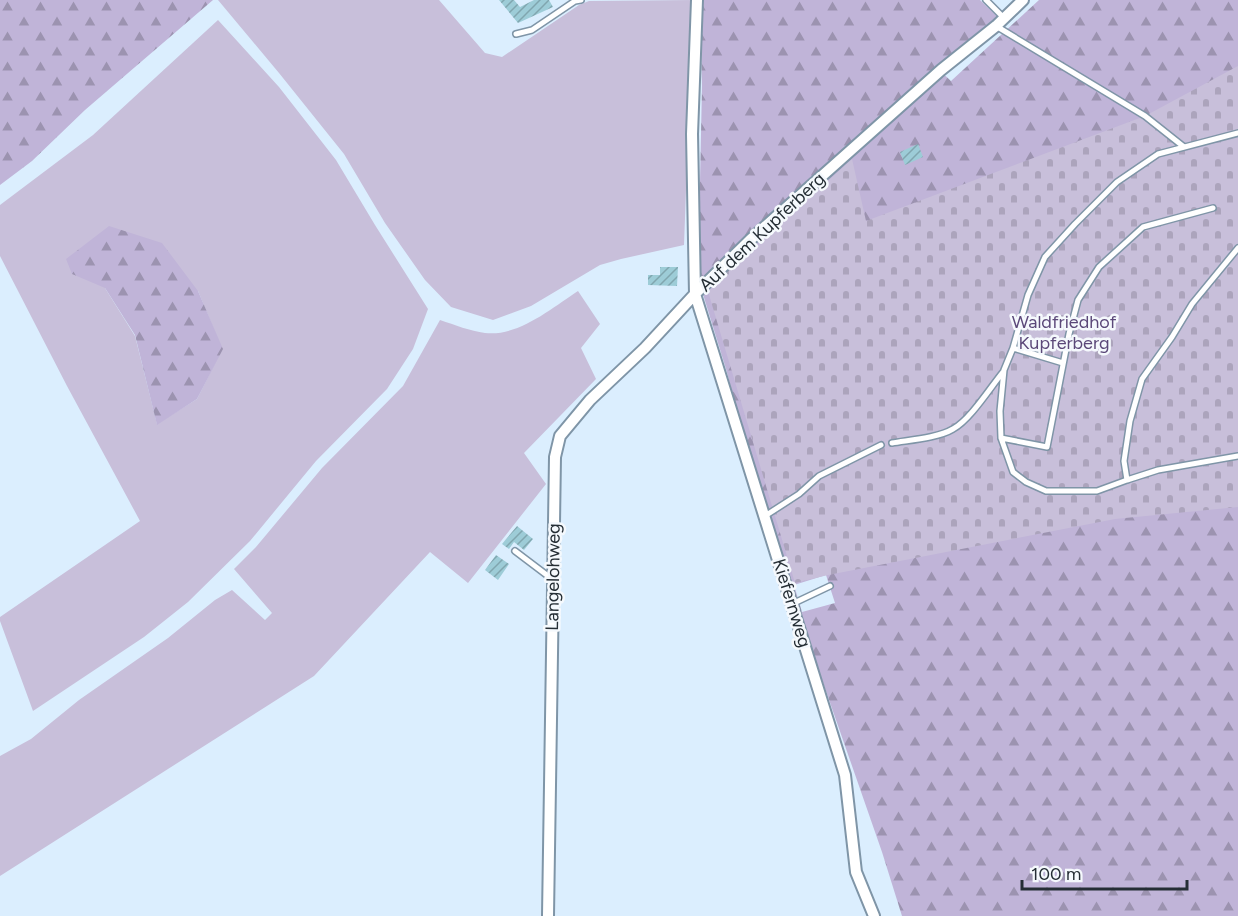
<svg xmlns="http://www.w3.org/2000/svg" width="1238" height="916" font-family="Figtree,sans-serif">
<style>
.green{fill:#c8bfda;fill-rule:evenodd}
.forest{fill:url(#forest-firs);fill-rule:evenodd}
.cemetery{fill:url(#cemetery-stones)}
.building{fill:url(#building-hatch)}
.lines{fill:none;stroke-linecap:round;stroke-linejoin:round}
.lane-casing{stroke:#7f95a7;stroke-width:8}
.street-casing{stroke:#7f95a7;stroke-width:14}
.lane{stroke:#fff;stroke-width:5}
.street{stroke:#fff;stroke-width:10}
.labels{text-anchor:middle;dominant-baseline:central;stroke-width:5;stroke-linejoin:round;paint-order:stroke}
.street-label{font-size:18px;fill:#252e35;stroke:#f5f9fd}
.park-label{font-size:18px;fill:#5b4879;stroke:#f5f9fd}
</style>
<defs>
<pattern id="forest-firs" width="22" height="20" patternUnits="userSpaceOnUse" patternTransform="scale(1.5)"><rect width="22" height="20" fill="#c0b4d8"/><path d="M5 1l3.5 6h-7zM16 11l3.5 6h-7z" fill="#9c93b0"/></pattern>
<pattern id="cemetery-stones" width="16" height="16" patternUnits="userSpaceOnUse" patternTransform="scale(1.5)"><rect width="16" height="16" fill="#c8bfda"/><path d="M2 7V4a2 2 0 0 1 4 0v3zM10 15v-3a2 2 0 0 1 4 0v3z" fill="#aca4bc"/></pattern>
<pattern id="building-hatch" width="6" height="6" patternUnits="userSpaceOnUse" patternTransform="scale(1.5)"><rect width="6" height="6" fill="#9dccd7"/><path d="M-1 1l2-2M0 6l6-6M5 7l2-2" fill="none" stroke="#80a6af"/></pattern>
</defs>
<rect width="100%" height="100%" fill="#dbeefe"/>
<path class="green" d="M218,0H439L485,53L502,57L579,5L589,1L693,0L684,245L621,259L600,265L531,306L493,320L451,307L425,280L385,223L344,154L279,73Z
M218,20L279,87L336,160L375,225L428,309L413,349L387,389L316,461L250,541L188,602L144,637L33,711L0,621V617L140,521L67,386L0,256V205L93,135ZM105,288L198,291L222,349L197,399L157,424L135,336Z
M578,291L600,324L581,348L596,379L524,453L546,484L468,583L430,552L314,676L0,876V756L31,739L79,700L168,638L215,600L232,590L265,620L272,613L234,569L256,547L322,468L403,386L440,320C455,325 470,331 485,333C518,337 552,308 578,291Z"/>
<path class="forest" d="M0,0H213L85,110L32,161L0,185Z
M702,0H980L999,18L937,68L951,81L1039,0H1238V916H902L882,852L765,516L726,369L698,278L702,86L700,12ZM826,575L835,603L802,612L794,585Z
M109,226L162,243L198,291L223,349L197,399L157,425L135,335L105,288L72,274L66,259Z"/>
<path class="cemetery" d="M1238,66V507L1115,519L828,575L795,583L707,288L746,256L852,159L866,221L1145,116Z"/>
<path class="building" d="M499,0H514L520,7L534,0H549L553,7L518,23Z
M918,144L923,157L905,165L900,152Z
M660,267H678L677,286L648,285V275H660Z
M517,526L533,539L524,550L514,542L509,549L502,544Z
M496,555L509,564L498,580L485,570Z"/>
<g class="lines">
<defs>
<path id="lane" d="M986,0L1004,18
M996,26L1145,116L1184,147
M516,34L532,30L575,1L581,0
M1238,133L1158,154L1117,182L1075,224L1045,257L1028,295L1013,348L1004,370L1000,411L1001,438L1013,472L1026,482L1046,491H1097L1127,480L1158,470L1238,456
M1013,348L1063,363
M1001,438L1047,447L1069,334L1078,300L1099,267L1143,227L1213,208
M892,443C909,440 938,438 953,429C970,420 990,388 1003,372
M1127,480L1124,461L1130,421L1142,379L1172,337L1192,304L1238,248
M765,516L799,494L819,476L881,445
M515,551L552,579
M792,604L830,586"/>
<path id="street" d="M697,0L692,134L695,294L845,775L856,872L874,916
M548,916L555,457L560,436L590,400L645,348L695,294L750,240L941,70L996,26L1023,0"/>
</defs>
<use href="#lane" class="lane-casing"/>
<use href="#street" class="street-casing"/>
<use href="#lane" class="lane"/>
<use href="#street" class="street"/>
</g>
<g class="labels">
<g class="street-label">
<text transform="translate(762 232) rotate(-43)">Auf dem Kupferberg</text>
<text transform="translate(553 577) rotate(-89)">Langelohweg</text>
<text transform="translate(792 603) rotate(73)">Kiefernweg</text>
</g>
<g class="park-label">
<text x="1064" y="322">Waldfriedhof<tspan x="1064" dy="21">Kupferberg</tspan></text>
</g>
</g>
<path d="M1022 880v9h165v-9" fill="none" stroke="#252e35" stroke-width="3"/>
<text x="1031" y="880" font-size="18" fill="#252e35" stroke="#f5f9fd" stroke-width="4.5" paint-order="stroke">100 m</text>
</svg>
